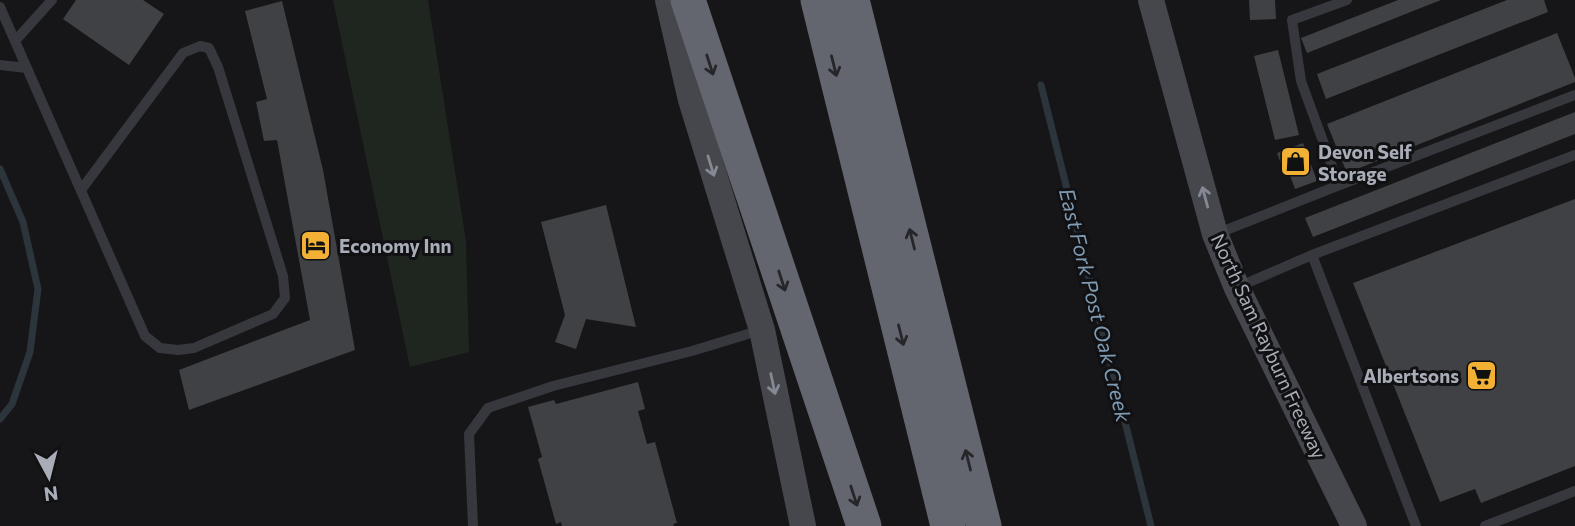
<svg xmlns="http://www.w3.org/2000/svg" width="1575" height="526" font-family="Commissioner,sans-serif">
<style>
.green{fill:#1e261f}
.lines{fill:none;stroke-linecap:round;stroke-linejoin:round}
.stream{stroke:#2c353c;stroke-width:7}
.building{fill:#404145}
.lane{stroke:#37383d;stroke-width:10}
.secondary{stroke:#45474d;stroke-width:26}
.highway{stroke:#63666e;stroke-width:35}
.oneway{stroke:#26262a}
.oneway2{stroke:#858993}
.labels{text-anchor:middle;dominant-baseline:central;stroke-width:6;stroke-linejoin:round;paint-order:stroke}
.poi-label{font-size:19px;font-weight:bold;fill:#a8adb8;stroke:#111113;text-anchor:start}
.street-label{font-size:19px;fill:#a8adb8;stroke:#111113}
.water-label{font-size:21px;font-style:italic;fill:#7f9bb3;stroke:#111113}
</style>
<rect width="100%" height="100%" fill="#161618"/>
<path class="green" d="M333,0H428L466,241L469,352L410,367Z"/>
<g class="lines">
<path class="stream" d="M1041,85L1151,526
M0,169L23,222L38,289L30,352L12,404L0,419"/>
</g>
<path class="building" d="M76,0H143L164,14L129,65L63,19Z
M1249,0H1275L1276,19L1250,20Z
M1398,0H1441L1307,53L1301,38Z
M1507,0H1544L1548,12L1326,99L1317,74Z
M282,1L323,170L355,350L189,410L179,370L310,320L277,140L264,141L256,102L267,99L245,11Z
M1557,33L1575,78V82L1347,173L1327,124Z
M1278,50L1299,135L1275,140L1254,56Z
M1575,112V134L1313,237L1305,218Z
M1303,143L1317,181L1295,189L1288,170L1284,172L1277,153Z
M1575,199V466L1481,503L1475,489L1440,502L1353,283Z
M606,205L636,327L586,319L576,349L555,342L565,315L541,222Z
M638,382L645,409L638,411L647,444L655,442L677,523L673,524L674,526H562L561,522L556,524L538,459L542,457L528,407L554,400L556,404Z"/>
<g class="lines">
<path class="lane" d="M1347,0L1292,20L1301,81L1331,163L1337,186L1575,95
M0,7C49,117 97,227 145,336L160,348L178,350L194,348L273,314L285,298L283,276L218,67L209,48L200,46L183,53L81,190
M15,41L52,0
M0,65L27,68
M1216,234L1337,186
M1312,255L1416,526
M1238,287L1312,255L1575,155
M473,526L469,434L488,408L553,386L692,351L761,330
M1485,526L1575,491"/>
<path class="secondary" d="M668,0L691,100L762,330L803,526
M1151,0L1215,234L1237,288L1354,526"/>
<path class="highway" d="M688,0L864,526
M818,0L948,526
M852,0L984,526"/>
</g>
<defs><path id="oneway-shaft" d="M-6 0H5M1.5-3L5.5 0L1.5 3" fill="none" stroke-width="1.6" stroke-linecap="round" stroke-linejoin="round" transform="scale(1.75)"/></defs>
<g class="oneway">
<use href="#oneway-shaft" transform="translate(710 65) rotate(72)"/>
<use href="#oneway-shaft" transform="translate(834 66) rotate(76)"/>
<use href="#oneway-shaft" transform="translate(912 239) rotate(-104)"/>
<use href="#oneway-shaft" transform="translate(782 281) rotate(72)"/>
<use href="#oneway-shaft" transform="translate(901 335) rotate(76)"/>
<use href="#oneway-shaft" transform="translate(968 460) rotate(-104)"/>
<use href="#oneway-shaft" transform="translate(854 496) rotate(72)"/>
</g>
<g class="oneway2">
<use href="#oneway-shaft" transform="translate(711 166) rotate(73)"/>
<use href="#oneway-shaft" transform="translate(1205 197) rotate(-105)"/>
<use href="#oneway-shaft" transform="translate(773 384) rotate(78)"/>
</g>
<defs>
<symbol id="shop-square" viewBox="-11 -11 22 22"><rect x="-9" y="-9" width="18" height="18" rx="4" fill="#f2b134" stroke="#111113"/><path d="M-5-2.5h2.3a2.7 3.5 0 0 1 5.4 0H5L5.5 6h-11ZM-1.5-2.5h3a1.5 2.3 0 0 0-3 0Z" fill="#111"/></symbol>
<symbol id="hotel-square" viewBox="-11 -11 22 22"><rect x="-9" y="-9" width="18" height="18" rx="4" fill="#f2b134" stroke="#111113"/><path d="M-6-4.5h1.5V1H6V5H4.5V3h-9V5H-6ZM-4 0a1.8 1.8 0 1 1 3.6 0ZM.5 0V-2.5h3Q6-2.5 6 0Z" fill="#111"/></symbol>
<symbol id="supermarket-square" viewBox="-11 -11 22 22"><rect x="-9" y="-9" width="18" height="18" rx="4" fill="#f2b134" stroke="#111113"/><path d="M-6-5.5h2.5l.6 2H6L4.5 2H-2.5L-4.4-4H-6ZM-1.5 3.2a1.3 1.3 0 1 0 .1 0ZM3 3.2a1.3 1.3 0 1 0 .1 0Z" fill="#111"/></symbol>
</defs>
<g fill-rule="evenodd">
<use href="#shop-square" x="1278" y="144" width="35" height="35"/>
<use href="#hotel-square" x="298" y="228" width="35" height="35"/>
<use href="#supermarket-square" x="1464" y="358" width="35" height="35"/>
</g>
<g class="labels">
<g class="poi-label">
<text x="1318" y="151">Devon Self<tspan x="1318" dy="22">Storage</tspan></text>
<text x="339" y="245">Economy Inn</text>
<text x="1459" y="375" text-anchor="end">Albertsons</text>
</g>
<g class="street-label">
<text transform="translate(1269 346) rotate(65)">North Sam Rayburn Freeway</text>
</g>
<g class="water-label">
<text transform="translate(1096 305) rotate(76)">East Fork Post Oak Creek</text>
</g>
</g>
<g transform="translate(49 477) rotate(173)" stroke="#111113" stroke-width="5" paint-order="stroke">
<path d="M0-5L12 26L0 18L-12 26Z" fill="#a8adb8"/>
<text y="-10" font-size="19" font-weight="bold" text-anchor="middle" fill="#a8adb8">N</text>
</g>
</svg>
